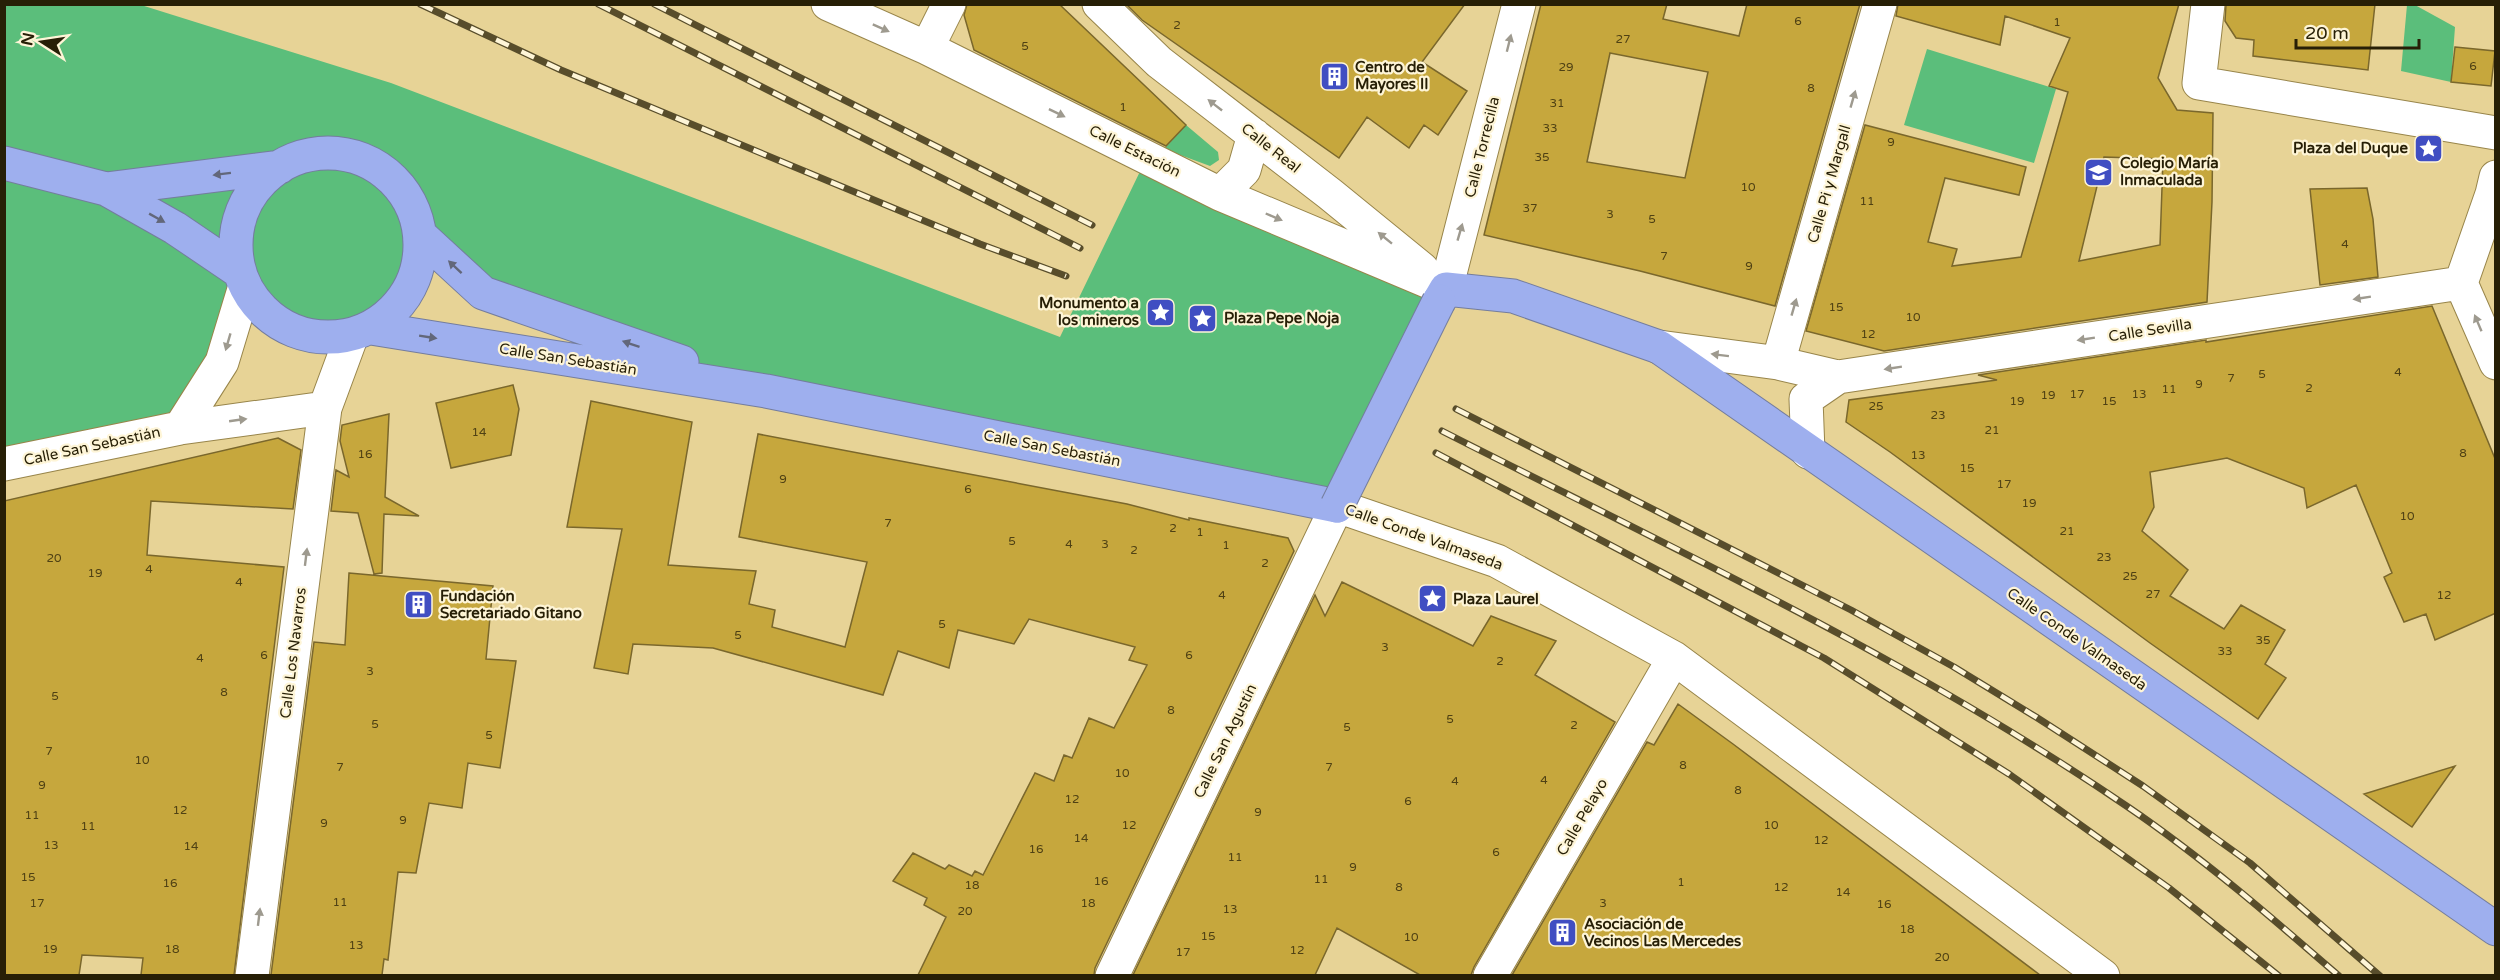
<svg xmlns="http://www.w3.org/2000/svg" width="2500" height="980" font-family="'Varela Round',sans-serif">
<style>
.green{fill:#5bbe7b}
.building{fill:#c6a73d;stroke:#7a672c;stroke-width:1.5;fill-rule:evenodd}
.lines{fill:none;stroke-linecap:round;stroke-linejoin:round}
.street-casing{stroke:#98854a;stroke-width:35}
.highway-casing{stroke:#747d9d;stroke-width:35}
.street{stroke:#fff;stroke-width:33}
.highway{stroke:#9eafee;stroke-width:33}
.rail-casing{stroke:#584d2b;stroke-width:7}
.rail{stroke:#fef5d7;stroke-width:4.5;stroke-dasharray:14;stroke-linecap:butt}
.highway-bridge-casing{stroke:#747d9d;stroke-width:35;stroke-linecap:butt}
.highway-bridge{stroke:#9eafee;stroke-width:33}
.oneway{fill:#9e9a8f}
.oneway2{fill:#62677a}
.labels{text-anchor:middle;dominant-baseline:central;stroke-width:4.5;stroke-linejoin:round;paint-order:stroke}
.number-label{font-size:12px;fill:#4f4114}
.poi-label{font-size:15px;font-weight:bold;fill:#271f06;stroke:#fef5d7;text-anchor:start}
.street-label{font-size:15px;fill:#271f06;stroke:#fef5d7}
</style>
<rect width="100%" height="100%" fill="#e7d396"/>
<path class="green" d="M4,5H141L391,83L1060,337L1147,157L1446,289L1337,506L766,391L483,293L419,236L417,272L399,304L371,328L320,338L290,330L245,286L180,428L5,464Z
M2407,5H2415L2455,27L2451,82L2401,71Z
M1927,49L2056,89L2034,163L1904,125Z
M1186,125L1218,152L1219,160L1210,166L1164,149Z"/>
<path class="building" d="M967,4H1059L1186,125L1166,146L974,50L964,15Z
M1126,4H1465L1422,62L1467,91L1438,135L1424,125L1409,148L1367,117L1339,158L1142,20Z
M1541,4H1667L1663,19L1739,36L1747,4H1860L1775,306L1640,271L1484,235ZM1610,53L1708,72L1685,178L1587,162Z
M1898,4H2179L2158,78L2177,110L2213,113L2212,202L2207,302L1884,351L1806,331L1865,125L2026,167L2019,195L1945,178L1928,242L1957,249L1952,266L2021,257L2068,92L2049,86L2070,38L2005,16L2000,45L1896,16ZM2104,157L2163,159L2160,245L2079,261Z
M2226,4H2375L2368,70L2253,56L2254,40L2236,38L2225,21Z
M2455,47L2495,51L2491,86L2451,82Z
M2367,188L2373,219L2378,277L2320,285L2310,189Z
M2432,306L2496,461V613L2435,640L2426,614L2404,622L2384,577L2392,573L2356,485L2307,508L2304,488L2227,458L2150,472L2154,507L2142,531L2188,570L2170,596L2224,629L2241,605L2285,630L2265,664L2286,678L2258,719L2150,643L1890,452L1846,422L1849,400L1997,380L1978,375L2206,340V342Z
M513,385L519,409L511,455L451,468L436,403Z
M591,401L692,422L668,565L756,571L749,604L775,610L772,627L845,647L867,562L739,537L758,434L1127,504L1189,520V518L1288,538L1294,551L1095,968L1094,975H918L946,917L924,905L927,898L893,881L913,853L945,869L949,865L972,876L975,871L983,875L1035,773L1054,781L1064,755L1072,758L1089,718L1114,728L1147,665L1129,660L1135,647L1029,619L1014,644L958,630L949,668L898,651L883,695L713,648L633,644L628,674L594,668L622,529L567,527Z
M389,414L385,497L419,516L384,514L382,573L374,574L358,513L331,511L336,470L349,477L340,441L342,425Z
M278,438L301,450L293,509L151,501L147,555L284,567L234,975H141L143,958L82,955L79,975H4V501Z
M349,573L493,586L486,659L516,661L500,768L468,763L462,808L429,803L416,873L398,872L388,960L384,959L382,975H271L314,642L345,645Z
M1342,582L1473,646L1491,616L1556,641L1535,675L1615,722L1474,967L1471,975H1420L1337,928L1315,975H1133L1315,595L1325,616Z
M1678,704L1733,744L2040,975H1512L1647,742L1654,745Z
M2455,766L2412,827L2364,794Z"/>
<g class="lines">
<defs>
<path id="street" d="M828,4L927,48L1220,194L1446,289
M1099,4L1159,62L1330,194L1422,269
M2208,4L2199,83L2496,133
M927,48L949,4
M1220,194L1244,170L1254,135
M2461,283L2492,194L2496,177
M2461,283L2496,363
M1446,289L1519,4
M1659,347L1778,363L1838,377L2461,283
M1778,363L1880,4
M180,428L222,362L245,286
M1808,452L1806,399L1838,377
M4,464L180,428L325,408
M252,976L325,408L352,335
M1112,976L1337,506L1497,561L1674,658L2103,976
M1490,976L1674,658"/>
<path id="highway" d="M236 245a92 92 0 1 1 184 0a92 92 0 1 1-184 0Z
M4,163L106,189L175,228L240,272
M106,189L280,167
M420,235L483,293L682,362
M1439,301L1446,289L1513,296L1659,347L2496,929
M371,328L766,391L1337,506"/>
</defs>
<use href="#street" class="street-casing"/>
<use href="#highway" class="highway-casing"/>
<use href="#street" class="street"/>
<use href="#highway" class="highway"/>
<defs>
<path id="rail" d="M420,4L561,70L980,244L1066,276
M598,4L1080,248
M654,4L1092,225
M1456,409L1851,610L1954,667L2036,717L2143,786L2250,863L2380,976
M1442,431C1674,549 1912,660 2128,807C2203,858 2271,917 2339,976
M1436,453L1824,658L2009,774L2169,888L2279,976"/>
</defs>
<use href="#rail" class="rail-casing"/>
<use href="#rail" class="rail"/>
<defs>
<path id="highway-bridge" d="M1337,506L1439,301"/>
</defs>
<use href="#highway-bridge" class="highway-bridge-casing"/>
<use href="#highway-bridge" class="highway-bridge"/>
</g>
<defs><path id="oneway-solid" d="M-6-.8H1V-3.2L6.5 0L1 3.2V.8H-6Z" transform="scale(1.5)"/></defs>
<g class="oneway">
<use href="#oneway-solid" transform="translate(881 28) rotate(24)"/>
<use href="#oneway-solid" transform="translate(1509 43) rotate(-76)"/>
<use href="#oneway-solid" transform="translate(1853 99) rotate(-74)"/>
<use href="#oneway-solid" transform="translate(1215 105) rotate(-142)"/>
<use href="#oneway-solid" transform="translate(1057 113) rotate(26)"/>
<use href="#oneway-solid" transform="translate(1274 217) rotate(23)"/>
<use href="#oneway-solid" transform="translate(1460 232) rotate(-74)"/>
<use href="#oneway-solid" transform="translate(1385 238) rotate(-141)"/>
<use href="#oneway-solid" transform="translate(2362 298) rotate(171)"/>
<use href="#oneway-solid" transform="translate(1794 307) rotate(-74)"/>
<use href="#oneway-solid" transform="translate(2478 323) rotate(-113)"/>
<use href="#oneway-solid" transform="translate(2086 339) rotate(171)"/>
<use href="#oneway-solid" transform="translate(228 342) rotate(106)"/>
<use href="#oneway-solid" transform="translate(1720 355) rotate(-173)"/>
<use href="#oneway-solid" transform="translate(1893 368) rotate(171)"/>
<use href="#oneway-solid" transform="translate(238 420) rotate(-8)"/>
<use href="#oneway-solid" transform="translate(306 557) rotate(-83)"/>
<use href="#oneway-solid" transform="translate(259 917) rotate(-83)"/>
</g>
<g class="oneway2">
<use href="#oneway-solid" transform="translate(222 174) rotate(173)"/>
<use href="#oneway-solid" transform="translate(157 218) rotate(29)"/>
<use href="#oneway-solid" transform="translate(455 267) rotate(-137)"/>
<use href="#oneway-solid" transform="translate(428 337) rotate(9)"/>
<use href="#oneway-solid" transform="translate(631 344) rotate(-161)"/>
</g>
<defs>
<symbol id="building-square" viewBox="-11 -11 22 22"><rect x="-9" y="-9" width="18" height="18" rx="4" fill="#404ec2" stroke="#fef5d7"/><path d="M-4-6H4V6H1V3H-1V6H-4ZM-2.5-4.3h1.7v1.8h-1.7ZM.8-4.3h1.7v1.8H.8ZM-2.5-1h1.7V.8h-1.7ZM.8-1h1.7V.8H.8Z" fill="#fff"/></symbol>
<symbol id="sight-square" viewBox="-11 -11 22 22"><rect x="-9" y="-9" width="18" height="18" rx="4" fill="#404ec2" stroke="#fef5d7"/><path d="M0-6L1.8-2.2L6-1.7L2.9 1.2L3.7 5.4L0 3.3L-3.7 5.4L-2.9 1.2L-6-1.7L-1.8-2.2Z" fill="#fff"/></symbol>
<symbol id="school-square" viewBox="-11 -11 22 22"><rect x="-9" y="-9" width="18" height="18" rx="4" fill="#404ec2" stroke="#fef5d7"/><path d="M0-5L7-2L0 1L-7-2ZM-4 1L0 2.5L4 1V4Q0 6-4 4Z" fill="#fff"/></symbol>
</defs>
<g fill-rule="evenodd">
<use href="#building-square" x="1318" y="60" width="33" height="33"/>
<use href="#sight-square" x="2412" y="132" width="33" height="33"/>
<use href="#school-square" x="2082" y="156" width="33" height="33"/>
<use href="#sight-square" x="1144" y="296" width="33" height="33"/>
<use href="#sight-square" x="1186" y="302" width="33" height="33"/>
<use href="#sight-square" x="1416" y="582" width="33" height="33"/>
<use href="#building-square" x="402" y="588" width="33" height="33"/>
<use href="#building-square" x="1546" y="916" width="33" height="33"/>
</g>
<g class="labels">
<g class="number-label">
<text x="1798" y="21">6</text>
<text x="2057" y="22">1</text>
<text x="1177" y="25">2</text>
<text x="1623" y="39">27</text>
<text x="1025" y="46">5</text>
<text x="2473" y="66">6</text>
<text x="1566" y="67">29</text>
<text x="1811" y="88">8</text>
<text x="1557" y="103">31</text>
<text x="1123" y="107">1</text>
<text x="1550" y="128">33</text>
<text x="1891" y="142">9</text>
<text x="1542" y="157">35</text>
<text x="1748" y="187">10</text>
<text x="1867" y="201">11</text>
<text x="1530" y="208">37</text>
<text x="1610" y="214">3</text>
<text x="1652" y="219">5</text>
<text x="2345" y="244">4</text>
<text x="1664" y="256">7</text>
<text x="1749" y="266">9</text>
<text x="1836" y="307">15</text>
<text x="1913" y="317">10</text>
<text x="1868" y="334">12</text>
<text x="2398" y="372">4</text>
<text x="2262" y="374">5</text>
<text x="2231" y="378">7</text>
<text x="2199" y="384">9</text>
<text x="2309" y="388">2</text>
<text x="2169" y="389">11</text>
<text x="2077" y="394">17</text>
<text x="2139" y="394">13</text>
<text x="2048" y="395">19</text>
<text x="2017" y="401">19</text>
<text x="2109" y="401">15</text>
<text x="1876" y="406">25</text>
<text x="1938" y="415">23</text>
<text x="1992" y="430">21</text>
<text x="479" y="432">14</text>
<text x="2463" y="453">8</text>
<text x="365" y="454">16</text>
<text x="1918" y="455">13</text>
<text x="1967" y="468">15</text>
<text x="783" y="479">9</text>
<text x="2004" y="484">17</text>
<text x="968" y="489">6</text>
<text x="2029" y="503">19</text>
<text x="2407" y="516">10</text>
<text x="888" y="523">7</text>
<text x="1173" y="528">2</text>
<text x="2067" y="531">21</text>
<text x="1200" y="532">1</text>
<text x="1012" y="541">5</text>
<text x="1069" y="544">4</text>
<text x="1105" y="544">3</text>
<text x="1226" y="545">1</text>
<text x="1134" y="550">2</text>
<text x="2104" y="557">23</text>
<text x="54" y="558">20</text>
<text x="1265" y="563">2</text>
<text x="149" y="569">4</text>
<text x="95" y="573">19</text>
<text x="2130" y="576">25</text>
<text x="239" y="582">4</text>
<text x="2153" y="594">27</text>
<text x="1222" y="595">4</text>
<text x="2444" y="595">12</text>
<text x="942" y="624">5</text>
<text x="738" y="635">5</text>
<text x="2263" y="640">35</text>
<text x="1385" y="647">3</text>
<text x="2225" y="651">33</text>
<text x="264" y="655">6</text>
<text x="1189" y="655">6</text>
<text x="200" y="658">4</text>
<text x="1500" y="661">2</text>
<text x="370" y="671">3</text>
<text x="224" y="692">8</text>
<text x="55" y="696">5</text>
<text x="1171" y="710">8</text>
<text x="1450" y="719">5</text>
<text x="375" y="724">5</text>
<text x="1574" y="725">2</text>
<text x="1347" y="727">5</text>
<text x="489" y="735">5</text>
<text x="49" y="751">7</text>
<text x="142" y="760">10</text>
<text x="1683" y="765">8</text>
<text x="340" y="767">7</text>
<text x="1329" y="767">7</text>
<text x="1122" y="773">10</text>
<text x="1544" y="780">4</text>
<text x="1455" y="781">4</text>
<text x="42" y="785">9</text>
<text x="1738" y="790">8</text>
<text x="1072" y="799">12</text>
<text x="1408" y="801">6</text>
<text x="180" y="810">12</text>
<text x="1258" y="812">9</text>
<text x="32" y="815">11</text>
<text x="403" y="820">9</text>
<text x="324" y="823">9</text>
<text x="1129" y="825">12</text>
<text x="1771" y="825">10</text>
<text x="88" y="826">11</text>
<text x="1081" y="838">14</text>
<text x="1821" y="840">12</text>
<text x="51" y="845">13</text>
<text x="191" y="846">14</text>
<text x="1036" y="849">16</text>
<text x="1496" y="852">6</text>
<text x="1235" y="857">11</text>
<text x="1353" y="867">9</text>
<text x="28" y="877">15</text>
<text x="1321" y="879">11</text>
<text x="1101" y="881">16</text>
<text x="1681" y="882">1</text>
<text x="170" y="883">16</text>
<text x="972" y="885">18</text>
<text x="1399" y="887">8</text>
<text x="1781" y="887">12</text>
<text x="1843" y="892">14</text>
<text x="340" y="902">11</text>
<text x="37" y="903">17</text>
<text x="1088" y="903">18</text>
<text x="1603" y="903">3</text>
<text x="1884" y="904">16</text>
<text x="1230" y="909">13</text>
<text x="965" y="911">20</text>
<text x="1907" y="929">18</text>
<text x="1208" y="936">15</text>
<text x="1411" y="937">10</text>
<text x="356" y="945">13</text>
<text x="50" y="949">19</text>
<text x="172" y="949">18</text>
<text x="1297" y="950">12</text>
<text x="1183" y="952">17</text>
<text x="1942" y="957">20</text>
</g>
<g class="poi-label">
<text x="1355" y="67">Centro de<tspan x="1355" dy="17">Mayores II</tspan></text>
<text x="2408" y="148" text-anchor="end">Plaza del Duque</text>
<text x="2120" y="163">Colegio María<tspan x="2120" dy="17">Inmaculada</tspan></text>
<text x="1139" y="303" text-anchor="end">Monumento a<tspan x="1139" dy="17">los mineros</tspan></text>
<text x="1224" y="318">Plaza Pepe Noja</text>
<text x="440" y="596">Fundación<tspan x="440" dy="17">Secretariado Gitano</tspan></text>
<text x="1453" y="599">Plaza Laurel</text>
<text x="1584" y="924">Asociación de<tspan x="1584" dy="17">Vecinos Las Mercedes</tspan></text>
</g>
<g class="street-label">
<text transform="translate(1482 147) rotate(-76)">Calle Torrecilla</text>
<text transform="translate(1271 148) rotate(38)">Calle Real</text>
<text transform="translate(1135 151) rotate(26)">Calle Estación</text>
<text transform="translate(1829 184) rotate(-74)">Calle Pi y Margall</text>
<text transform="translate(2150 330) rotate(-9)">Calle Sevilla</text>
<text transform="translate(568 359) rotate(9)">Calle San Sebastián</text>
<text transform="translate(92 446) rotate(-12)">Calle San Sebastián</text>
<text transform="translate(1052 448) rotate(11)">Calle San Sebastián</text>
<text transform="translate(1424 537) rotate(20)">Calle Conde Valmaseda</text>
<text transform="translate(2077 639) rotate(35)">Calle Conde Valmaseda</text>
<text transform="translate(293 653) rotate(-83)">Calle Los Navarros</text>
<text transform="translate(1225 741) rotate(-64)">Calle San Agustín</text>
<text transform="translate(1582 817) rotate(-60)">Calle Pelayo</text>
</g>
</g>
<rect width="2500" height="980" fill="none" stroke="#271f06" stroke-width="12"/>
<g transform="translate(42 42) rotate(282)" stroke="#fef5d7" stroke-width="4.5" paint-order="stroke">
<path d="M0-4.5L10 22L0 15L-10 22Z" fill="#271f06"/>
<text y="-9" font-size="16" font-weight="bold" text-anchor="middle" fill="#271f06">N</text>
</g>
<path d="M2296 39v9h123v-9" fill="none" stroke="#271f06" stroke-width="3"/>
<text x="2305" y="39" font-size="18" fill="#271f06" stroke="#fef5d7" stroke-width="4.5" paint-order="stroke">20 m</text>
</svg>
